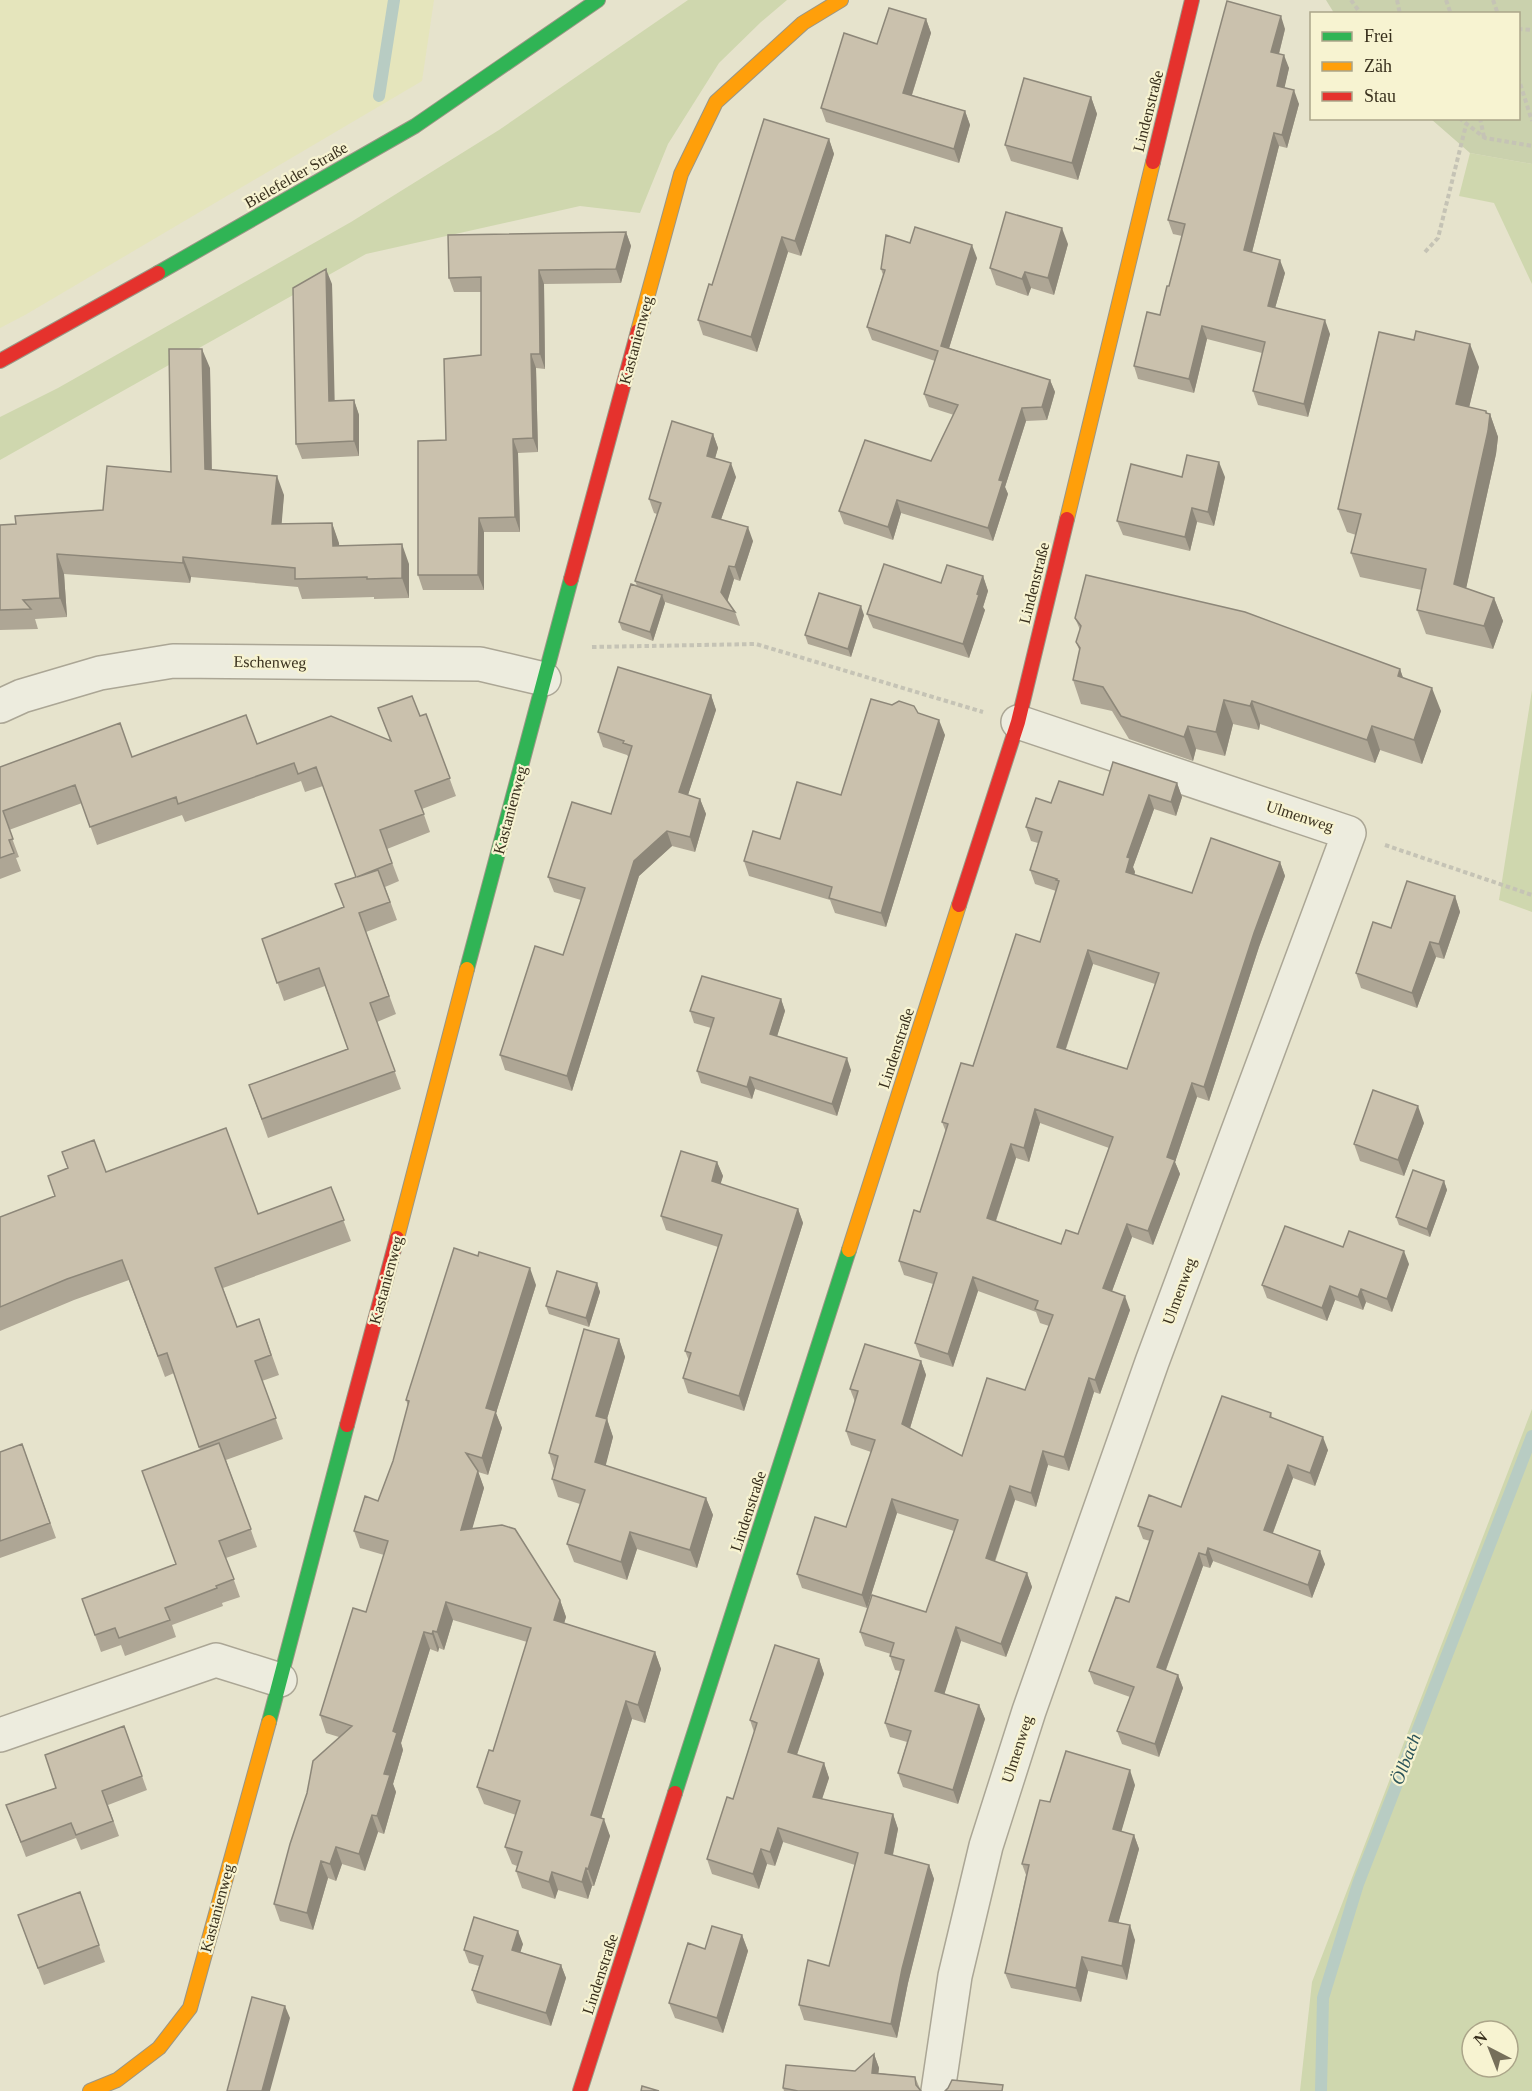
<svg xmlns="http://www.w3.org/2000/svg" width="1532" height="2091" font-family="'Times New Roman',serif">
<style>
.farmland{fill:#e5e5bc}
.green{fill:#cfd7ae;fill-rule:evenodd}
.cemetery{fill:#cad1ad}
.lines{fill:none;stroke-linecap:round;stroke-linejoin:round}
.stream{stroke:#b8ccc3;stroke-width:12}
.street-casing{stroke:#aba695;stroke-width:36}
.fast-casing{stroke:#9a9685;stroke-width:16}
.slow-casing{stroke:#9a9685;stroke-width:16}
.jam-casing{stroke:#9a9685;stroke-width:16}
.path{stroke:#c5c3b5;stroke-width:4;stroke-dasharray:4.5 3;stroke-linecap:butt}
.street{stroke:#edecde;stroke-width:33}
.fast{stroke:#30b455;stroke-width:14}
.slow{stroke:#ff9f0a;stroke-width:14}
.jam{stroke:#e5322d;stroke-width:14}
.wall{fill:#aea695;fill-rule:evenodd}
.shaded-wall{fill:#8d8779}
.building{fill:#cac1ad;stroke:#8d8779;stroke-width:1.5;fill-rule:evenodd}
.labels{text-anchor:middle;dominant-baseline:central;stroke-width:4.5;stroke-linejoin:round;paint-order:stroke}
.street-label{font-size:16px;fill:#39301d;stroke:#f7f3d1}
.water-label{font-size:18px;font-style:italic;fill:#2b545a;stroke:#f7f3d1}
</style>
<rect width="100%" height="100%" fill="#e6e3cc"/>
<path class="farmland" d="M0,0H434L422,81L25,315L0,328Z"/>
<path class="green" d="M688,0H787L761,22L719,63L668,144L640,213L580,206L366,254L0,460V417L58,388L351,222L499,130Z
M1470,153L1532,164V284L1494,203L1459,196Z
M1532,690V912L1499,900Z
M1532,1409V2091H1300L1312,1982ZM1472,2031H1508V2067H1472Z"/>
<path class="cemetery" d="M1326,0H1532V164L1470,153L1431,119L1518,118V14L1334,13Z"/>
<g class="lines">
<path class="stream" d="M379,96L394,0
M1321,2091L1323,1998L1358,1884L1532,1436"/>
<defs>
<path id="street" d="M0,706L22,696L100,673L173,661L480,664L544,679
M0,1735L216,1660L280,1680
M938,2091L955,1976L986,1846L1029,1711L1152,1362L1349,833L1018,722"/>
<path id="fast" d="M158,273L415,126L598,0
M467,969L571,579
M269,1722L347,1425
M675,1793L849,1250"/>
<path id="slow" d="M638,331L681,174L716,102L803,23L841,0
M1067,519L1153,162
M397,1238L467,969
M849,1250L959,905
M90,2091L117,2080L159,2048L190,2008L269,1722"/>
<path id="jam" d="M1153,162L1192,0
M0,361L158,273
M571,579L638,331
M959,905L1018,722L1067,519
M347,1425L397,1238
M580,2091L675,1793"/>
</defs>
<use href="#street" class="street-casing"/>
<use href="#fast" class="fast-casing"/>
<use href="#slow" class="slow-casing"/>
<use href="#jam" class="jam-casing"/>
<path class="path" d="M1351,0L1361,14
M1397,0L1400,14
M1446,0L1451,14
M1493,0L1498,14
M1518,29L1532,30
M1518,77L1532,121
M1459,118L1485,138L1532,146
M1480,118L1484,137
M1425,252L1438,238L1466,125
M592,647L756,644L983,712
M1385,845L1532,895"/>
<use href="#street" class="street"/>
<use href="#fast" class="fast"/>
<use href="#slow" class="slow"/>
<use href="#jam" class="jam"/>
</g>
<path class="wall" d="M926,19L931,33L912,95L965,111L970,125L959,163L826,122L821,108L877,44Z
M1285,29L1279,54L1289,68L1284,88L1299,104L1287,148L1279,146L1252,252L1285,273L1275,308L1330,334L1308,417L1258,405L1253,391L1262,353L1207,339L1194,393L1138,379L1134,366L1160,315L1169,286L1182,236L1173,234L1168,220Z
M1091,97L1097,114L1078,180L1011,161L1005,145Z
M829,139L834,154L801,256L788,252L757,352L703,335L698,320L712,285Z
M626,232L631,246L621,283L544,284L545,369L536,368L538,452L518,453L520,532H484V590H423L418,575L446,440L481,355V292H454L449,278Z
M910,243L977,258L949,348L1050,380L1055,392L1047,420L1026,421L1005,487L1008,494L993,541L901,513L893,540L844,524L839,511L931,461L954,415L929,407L924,394L935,361L872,340L867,327L883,275L881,269Z
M1068,244L1054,295L1031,288L1028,296L996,285L990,268Z
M332,284L334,401L354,400L359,415V456L302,459L296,444Z
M1479,367L1469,407L1490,414L1498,437L1496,454L1466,588L1494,598L1503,621L1493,649L1426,634L1417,610L1422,590L1360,577L1351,553L1356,535L1347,532L1338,509Z
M210,368L212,470L284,495L281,524L332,523L339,545L409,564V598L374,599V597L302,599L298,587L191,577L190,583L64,574L67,617L35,619L38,629L0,630V525L16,524L103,510L171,472Z
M713,434L718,448L715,458L736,477L721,519L753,541L740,581L734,579L727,601L735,612L740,626L665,602V603L653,641L622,630L619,622L637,586L635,581L657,514L654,513L649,499Z
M1182,477H1225L1214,526L1197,522L1190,551L1123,535L1117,521Z
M983,576L988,591L983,607L985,610L969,658L873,628L867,614L941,583Z
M864,615L851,657L808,644L805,635Z
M1075,618L1400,669L1403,678L1441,711L1422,764L1380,750L1375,763L1260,724L1259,730L1233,724L1225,756L1196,749L1193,761L1129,739L1112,711L1081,704L1073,680L1080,652L1076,642L1080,630Z
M711,695L716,710L688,795L700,799L706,814L695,852L672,846L639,876L572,1091L505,1070L500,1055L563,955L581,900L554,892L548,877L611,814L629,758L627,755L603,747L598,732Z
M378,708L420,716L426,714L456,796L422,809L430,832L387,849L399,881L385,887L397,920L366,932L396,1014L377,1022L401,1089L268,1138L249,1085L348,1049L325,986L284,1001L262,939L344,907L356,877L323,786L305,792L301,781L185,822L182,815L97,845L82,803L9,830L19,857L16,858L21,871L0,879V767L132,757L257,744L391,740Z
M918,713L945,735L886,927L835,913L830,900L749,876L744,861L780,839L841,795Z
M1177,783L1182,797L1176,816L1154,809L1133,867L1135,872L1134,875L1192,893L1280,862L1285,876L1259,947L1209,1101L1197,1097L1175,1162L1180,1174L1153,1245L1132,1237L1112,1291L1130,1310L1100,1394L1094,1392L1069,1471L1048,1465L1036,1507L1015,1500L995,1562L1027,1573L1032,1587L1006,1657L961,1641L944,1694L979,1705L985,1719L958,1804L903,1787L898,1773L907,1742L890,1737L885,1723L900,1671L895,1670L890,1656L891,1654L865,1646L860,1632L926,1612L954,1531L897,1513L867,1608L802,1588L797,1574L846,1527L871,1452L851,1445L846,1431L855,1402L850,1389L921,1361L926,1375L910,1428L962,1456L1025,1390L1049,1326L1040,1323L1036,1312L978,1291L953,1367L920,1357L915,1343L933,1284L904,1275L899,1261L920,1212L946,1132L942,1122L1040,942L1056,891L1035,884L1030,870L1038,843L1031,841L1026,827L1051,803ZM1093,964L1155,984L1127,1069L1066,1049ZM1040,1123L1109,1148L1078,1234L1061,1244L996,1221L1016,1158L1029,1162Z
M1455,896L1460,912L1444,959L1436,957L1417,1008L1361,988L1356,973L1391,928Z
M781,999L785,1011L777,1036L851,1070L837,1116L755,1089L752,1099L701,1083L697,1071L711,1028L694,1023L690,1011Z
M1424,1123L1404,1176L1360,1161L1354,1144Z
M717,1162L723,1176L720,1184L798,1209L803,1223L744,1411L688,1393L683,1378L689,1361L685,1351L718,1247L666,1230L661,1216Z
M106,1172L258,1214L331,1187L351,1241L223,1288L237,1327L259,1319L279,1375L262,1381L283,1439L226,1460L257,1547L226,1558L240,1597L222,1603L223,1606L172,1625L176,1637L125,1656L121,1645L101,1652L82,1599L176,1564L200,1450L174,1373L165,1377L129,1280L74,1300L0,1331V1217L55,1196Z
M1444,1181L1447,1190L1430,1237L1399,1225L1396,1217Z
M1343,1247L1409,1264L1392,1312L1366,1302L1363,1310L1335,1300L1327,1321L1267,1298L1262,1285Z
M597,1283L600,1292L589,1327L549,1314L546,1306Z
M536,1285L496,1413L502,1428L488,1475L478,1472L484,1488L472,1528L560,1600L566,1617L564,1623L655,1652L661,1669L645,1723L632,1719L601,1818L610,1836L594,1886H592L588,1899L558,1890L555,1899L522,1888L516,1871L517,1866L512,1864L505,1847L516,1815L484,1804L477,1787L493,1751L527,1642L453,1620L444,1650L439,1648L438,1652L430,1649L401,1743L403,1750L393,1784L396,1792L384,1834L378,1832L365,1871L342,1864L336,1881L328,1878L313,1930L280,1921L274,1904L339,1737L326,1733L320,1715L366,1612L384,1555L360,1548L354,1531L378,1501L393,1461L408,1406L406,1400Z
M619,1339L625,1357L607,1419L613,1437L605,1466L706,1498L713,1515L697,1568L637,1549L627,1580L574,1562L567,1544L580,1504L558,1497L552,1479L554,1469L549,1453Z
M1271,1413L1272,1418L1328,1450L1315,1486L1293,1478L1273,1533L1325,1564L1312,1598L1213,1561L1210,1568L1203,1566L1166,1670L1178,1675L1183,1688L1159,1757L1122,1744L1117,1731L1130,1697L1094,1684L1089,1671L1129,1602L1150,1541L1143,1539L1138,1526L1181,1507Z
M22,1444L56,1538L0,1558V1452Z
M819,1659L824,1674L797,1755L824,1763L829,1778L822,1799L893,1814L898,1829L893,1855L929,1865L934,1879L908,1983L897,2038L804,2020L799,2005L829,1966L855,1865L783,1842L775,1866L767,1864L759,1889L712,1874L707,1859L733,1799L754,1732L750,1720Z
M124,1726L147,1790L108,1805L119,1836L81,1850L76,1838L26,1857L6,1805L56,1788Z
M1135,1785L1121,1831L1134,1835L1139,1849L1118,1923L1135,1940L1127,1980L1088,1971L1081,2002L1011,1988L1005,1973L1026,1875L1022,1864L1050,1802Z
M80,1892L105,1962L44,1985L18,1915Z
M742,1935L748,1951L723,2033L675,2018L669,2003L705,1949Z
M523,1944L520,1952L561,1965L566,1978L551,2026L477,2003L472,1990L479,1966L469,1963L464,1950Z
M874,2054L879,2068L878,2073L915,2077L921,2091H784L783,2088L855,2071Z"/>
<path class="shaded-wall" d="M1281,16L1285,29L1276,65L1271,52Z
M926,19L931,33L908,107L903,93Z
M1284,55L1289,68L1282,99L1277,86Z
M1294,90L1299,104L1287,148L1282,135Z
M1091,97L1097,114L1078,180L1072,163Z
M965,111L970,125L959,163L954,149Z
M1274,133L1279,146L1249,264L1244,250Z
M829,139L834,154L801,256L795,241Z
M1062,228L1068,244L1054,295L1048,278Z
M626,232L631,246L621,283L616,269Z
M782,237L788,252L757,352L751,337Z
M972,245L977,258L946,358L941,346Z
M1280,260L1285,273L1272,319L1268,306Z
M326,269L332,284L335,415L329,401Z
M539,270L544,284L545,369L540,354Z
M1025,272L1031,288L1028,296L1022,279Z
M1325,320L1330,334L1308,417L1304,404Z
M1202,326L1207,339L1194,393L1189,379Z
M1470,344L1479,367L1464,428L1456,404Z
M202,349L210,368L212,489L205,469Z
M531,354L536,368L538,452L533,438Z
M1050,380L1055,392L1047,420L1042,407Z
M354,400L359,415V456L354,441Z
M1022,408L1026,421L1005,487L1008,494L993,541L988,528L999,480Z
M1486,411L1489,418L1490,414L1498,437L1496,454L1462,607L1454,584Z
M713,434L718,448L712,469L707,456Z
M513,439L518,453L520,532L515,517Z
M1219,462L1225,477L1214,526L1208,512Z
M731,463L736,477L717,531L712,517Z
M277,476L284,495L280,544L272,524Z
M897,500L901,513L893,540L888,527Z
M1192,508L1197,522L1190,551L1185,537Z
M479,518L484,532V590L478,575Z
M332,523L339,543L340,565L333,546Z
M748,527L753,541L740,581L735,567Z
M402,544L409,564V598L402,578Z
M57,554L64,574L67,617L60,598Z
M183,557L191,577L190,583L183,563Z
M729,566L734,579L726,606L721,592Z
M983,576L988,591L983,607L985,610L969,658L963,644Z
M662,595L665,603L653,641L650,632Z
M1494,598L1503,621L1493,649L1484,626Z
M861,606L864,615L851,657L848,649Z
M1400,669L1408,692L1398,676Z
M1432,688L1441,711L1422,764L1414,740Z
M711,695L716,710L684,807L679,792Z
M1224,700L1233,724L1225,756L1216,732Z
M1252,701L1260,724L1259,730L1250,706Z
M939,720L945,735L886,927L881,913Z
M1188,726L1196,749L1193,761L1184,737Z
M1372,726L1380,750L1375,763L1367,740Z
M1177,783L1182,797L1176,816L1171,802Z
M1149,795L1154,809L1133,867L1135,872L1131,886L1126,872L1127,857Z
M700,799L706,814L695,852L690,837Z
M667,831L672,846L639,876L572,1091L567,1076L634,861Z
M1280,862L1285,876L1259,947L1209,1101L1204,1087L1254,933Z
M1455,896L1460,912L1444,959L1439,944Z
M1430,942L1436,957L1417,1008L1412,993Z
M1088,950L1093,964L1062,1060L1057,1047Z
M781,999L785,1011L774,1046L770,1034Z
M847,1058L851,1070L837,1116L832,1104Z
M750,1077L755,1089L752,1099L747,1087Z
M1192,1083L1197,1097L1175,1162L1180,1174L1153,1245L1148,1231L1167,1157Z
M1418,1106L1424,1123L1404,1176L1398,1160Z
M1035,1109L1040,1123L1029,1162L1024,1148Z
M1011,1144L1016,1158L992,1232L987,1218Z
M717,1162L723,1176L717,1196L712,1181Z
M1444,1181L1447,1190L1430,1237L1427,1229Z
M798,1209L803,1223L744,1411L739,1396Z
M1127,1224L1132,1237L1108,1302L1103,1288Z
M1404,1251L1409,1264L1392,1312L1387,1299Z
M530,1268L536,1285L496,1413L502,1428L488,1475L482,1458L486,1408Z
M973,1277L978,1291L953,1367L948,1354Z
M597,1283L600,1292L589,1327L586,1318Z
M1330,1286L1335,1300L1327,1321L1322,1308Z
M1361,1289L1366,1302L1363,1310L1358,1297Z
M1125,1296L1130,1310L1100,1394L1095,1380Z
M619,1339L625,1357L607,1419L613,1437L602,1480L595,1462L596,1416Z
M921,1361L926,1375L907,1438L902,1424Z
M1089,1378L1094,1392L1069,1471L1064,1457Z
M1323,1437L1328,1450L1315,1486L1310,1473Z
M1043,1451L1048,1465L1036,1507L1031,1493Z
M1288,1465L1293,1478L1269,1543L1264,1530Z
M478,1471L484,1488L467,1547L461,1530Z
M1010,1486L1015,1500L991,1572L986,1558Z
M706,1498L713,1515L697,1568L690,1550Z
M892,1499L897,1513L867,1608L862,1595Z
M630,1532L637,1549L627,1580L621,1562Z
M1208,1548L1213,1561L1210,1568L1206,1555Z
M1320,1551L1325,1564L1312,1598L1308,1585Z
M1199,1553L1203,1566L1162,1680L1157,1667Z
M1027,1573L1032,1587L1006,1657L1001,1644Z
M560,1600L566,1617L560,1637L554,1620Z
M446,1602L453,1620L444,1650L437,1632Z
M956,1627L961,1641L941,1705L935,1691Z
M433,1631L439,1648L438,1652L432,1634Z
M424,1632L430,1649L401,1743L403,1750L393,1784L396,1792L384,1834L377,1816L393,1731Z
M655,1652L661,1669L645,1723L638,1705Z
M819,1659L824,1674L793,1766L788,1752Z
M1178,1675L1183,1688L1159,1757L1155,1744Z
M626,1701L632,1719L597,1832L591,1815Z
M979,1705L985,1719L958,1804L953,1790Z
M824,1763L829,1778L818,1811L813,1797Z
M1130,1770L1135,1785L1118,1843L1113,1829Z
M893,1814L898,1829L890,1868L885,1853Z
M372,1815L378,1832L365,1871L359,1854Z
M604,1819L610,1836L594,1886L588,1869Z
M778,1828L783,1842L775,1866L770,1852Z
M1134,1835L1139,1849L1115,1935L1109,1921Z
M336,1847L342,1864L336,1881L330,1864Z
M761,1849L767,1864L759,1889L753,1874Z
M321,1861L328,1878L313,1930L307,1913Z
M929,1865L934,1879L908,1983L897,2038L891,2024L902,1969Z
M586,1868L592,1886L588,1899L582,1882Z
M552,1872L558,1890L555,1899L549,1882Z
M1130,1925L1135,1940L1127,1980L1122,1966Z
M518,1931L523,1944L517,1963L512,1950Z
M742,1935L748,1951L723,2033L717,2018Z
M1082,1957L1088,1971L1081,2002L1076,1988Z
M561,1965L566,1978L551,2026L546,2013Z
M285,2006L290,2018L270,2091H262Z
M874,2054L879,2068L877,2086L872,2073Z"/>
<path class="building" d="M1227,1L1281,16L1271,52L1284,55L1277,86L1294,90L1282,135L1274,133L1244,250L1280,260L1268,306L1325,320L1304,404L1253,391L1265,342L1202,326L1189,379L1134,366L1147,312L1160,315L1167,286H1169L1185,224L1168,220Z
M889,8L926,19L903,93L965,111L954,149L821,108L844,33L877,44Z
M1024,78L1091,97L1072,163L1005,145Z
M764,119L829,139L795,241L782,237L751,337L698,320L709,284L712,285Z
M1006,212L1062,228L1048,278L1025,272L1022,279L990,268Z
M915,227L972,245L941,346L1050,380L1042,407L1022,408L999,480L1003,481L988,528L897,500L888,527L839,511L865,440L931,461L958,405L924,394L938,351L867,327L885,270L881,269L886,235L910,243Z
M626,232L616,269L539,270L540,354H531L533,438L513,439L515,517L479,518L478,575H418V441L446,440L444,359L481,355V277L449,278L448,235Z
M326,269L329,401L354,400V441L296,444L293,288Z
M1416,331L1470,344L1456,404L1486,411V413L1490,414L1488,431L1454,584L1494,598L1484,626L1417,610L1426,569L1351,553L1361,514L1338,509L1379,332L1414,340Z
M169,349H202L205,469L277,476L272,524L332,523L333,546L402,544V578L367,579V577L295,579V568L183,557V563L57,554L60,598L23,600L31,609L0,610V525L16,524L15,516L103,510L107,466L171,472Z
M672,421L713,434L707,456L731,463L712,517L748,527L735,567L729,566L721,592L735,612L635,581L661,503L649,499Z
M1187,455L1219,462L1208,512L1192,508L1185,537L1117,521L1131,464L1182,477Z
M884,564L941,583L947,565L983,576L977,594L979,595L963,644L867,614Z
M1086,575L1245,612L1400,669L1398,676L1432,688L1414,740L1372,726L1367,740L1252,701L1250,706L1224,700L1216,732L1188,726L1184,737L1121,716L1103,687L1073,680L1080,648L1076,642L1081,626L1075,618Z
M631,584L662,595L650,632L619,622Z
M819,593L861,606L848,649L805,635Z
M618,667L711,695L679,792L700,799L690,837L667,831L634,861L567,1076L500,1055L535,946L563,955L585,888L548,877L572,802L611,814L632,746L623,743L624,741L598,732Z
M412,696L420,716L426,714L450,778L415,791L424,814L380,830L392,863L357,877L378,870L390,902L359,913L389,996L370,1003L395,1071L262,1119L249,1085L348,1049L319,968L277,983L262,939L344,907L335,884L356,877L316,767L298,774L294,763L178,804L176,797L90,827L75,785L3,811L13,839L9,840L14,853L0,858V767L120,723L132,757L246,715L257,744L331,716L391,741L378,708Z
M871,699L892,705L899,701L914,706L918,713L939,720L881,913L829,898L832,887L744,861L753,831L780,839L797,782L841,795Z
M1113,762L1177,783L1171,802L1149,795L1127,857L1130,858L1126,872L1192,893L1211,838L1280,862L1254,933L1204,1087L1192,1083L1167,1157L1175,1160L1148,1231L1127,1224L1103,1288L1125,1296L1095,1380L1089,1378L1064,1457L1043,1451L1031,1493L1010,1486L986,1558L1027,1573L1001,1644L956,1627L935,1691L979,1705L953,1790L898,1773L911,1731L885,1723L904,1660L890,1656L894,1643L860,1632L872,1595L926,1612L958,1520L892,1499L862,1595L797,1574L815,1517L846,1527L875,1440L846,1431L858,1391L850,1389L865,1344L921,1361L902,1424L962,1456L987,1378L1025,1390L1053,1315L1035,1309L1038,1301L973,1277L948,1354L915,1343L937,1273L899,1261L914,1210L920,1212L948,1124L942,1122L961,1063L973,1066L1016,934L1040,942L1059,881L1056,880L1057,879L1030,870L1042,832L1026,827L1036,798L1051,803L1059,781L1103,795ZM1088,950L1159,973L1127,1069L1057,1047ZM1035,1109L1113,1137L1078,1234L1066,1230L1061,1244L987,1218L1011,1144L1024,1148Z
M1407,881L1455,896L1439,944L1430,942L1412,993L1356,973L1373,922L1391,928Z
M702,976L781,999L770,1034L847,1058L832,1104L750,1077L747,1087L697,1071L714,1018L690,1011Z
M1373,1090L1418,1106L1398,1160L1354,1144Z
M226,1128L258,1214L331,1187L344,1220L215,1268L237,1327L259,1319L271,1355L255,1361L276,1418L199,1447L167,1353L158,1356L122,1260L67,1279L0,1307V1217L55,1196L48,1176L68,1168L62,1152L94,1140L106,1172Z
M681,1151L717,1162L712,1181L798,1209L739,1396L683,1378L691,1353L685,1351L722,1235L661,1216Z
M1413,1170L1444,1181L1427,1229L1396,1217Z
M1285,1226L1343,1247L1349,1231L1404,1251L1387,1299L1361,1289L1358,1297L1330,1286L1322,1308L1262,1285Z
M454,1248L478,1256L479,1252L530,1268L486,1408L496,1411L482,1458L466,1453L478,1471L461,1530L502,1525L515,1529L560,1600L554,1620L655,1652L638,1705L626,1701L591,1815L604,1819L588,1869L586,1868L582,1882L552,1872L549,1882L516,1871L522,1852L505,1847L520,1801L477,1787L489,1750L493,1751L531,1628L446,1602L437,1632L433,1631L432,1634L424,1632L393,1731L397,1733L384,1774L390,1775L377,1816L372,1815L359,1854L336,1847L330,1864L321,1861L307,1913L274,1904L290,1844L307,1793L313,1761L352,1726L320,1715L353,1608L366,1612L388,1541L354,1531L365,1496L378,1501L393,1461L409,1401L406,1400Z
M557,1271L597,1283L586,1318L546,1306Z
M584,1329L619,1339L596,1416L607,1419L595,1462L706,1498L690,1550L630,1532L621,1562L567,1544L585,1490L552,1479L558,1456L549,1453Z
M1222,1396L1271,1413L1270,1417L1323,1437L1310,1473L1288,1465L1264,1530L1320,1551L1308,1585L1208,1548L1206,1555L1199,1553L1157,1667L1178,1675L1155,1744L1117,1731L1134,1687L1089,1671L1116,1597L1129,1602L1153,1531L1138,1526L1149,1495L1181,1507Z
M219,1443L251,1529L219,1541L234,1579L216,1586L217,1588L165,1608L170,1620L119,1638L115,1628L95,1635L82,1599L176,1564L142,1471Z
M22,1444L50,1523L0,1541V1452Z
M775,1645L819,1659L788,1752L824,1763L813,1797L893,1814L885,1853L929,1865L902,1969L891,2024L799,2005L808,1960L829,1966L858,1853L778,1828L770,1852L761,1849L753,1874L707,1859L727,1797L733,1799L757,1723L750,1720Z
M124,1726L142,1776L102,1791L113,1821L76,1835L71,1823L21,1842L6,1805L56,1788L45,1755Z
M1066,1751L1130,1770L1113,1829L1134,1835L1109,1921L1130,1925L1122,1966L1082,1957L1076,1988L1005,1973L1029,1865L1022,1864L1040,1800L1050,1802Z
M80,1892L99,1945L38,1968L18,1915Z
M474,1917L518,1931L512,1950L561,1965L546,2013L472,1990L483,1956L464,1950Z
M712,1926L742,1935L717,2018L669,2003L688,1943L705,1949Z
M252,1997L285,2006L262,2091H227Z
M874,2054L872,2073L915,2077L916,2085L921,2091H798L783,2088L786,2065L855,2071Z
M952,2080L1003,2085L1002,2091H945L948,2088Z
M642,2086L659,2091H641Z"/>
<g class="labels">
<g class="street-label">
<text transform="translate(1148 111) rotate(-76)">Lindenstraße</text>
<text transform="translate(296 175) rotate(-30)">Bielefelder Straße</text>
<text transform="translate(636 340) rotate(-75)">Kastanienweg</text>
<text transform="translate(1034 583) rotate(-76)">Lindenstraße</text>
<text transform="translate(270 662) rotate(1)">Eschenweg</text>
<text transform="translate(510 810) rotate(-75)">Kastanienweg</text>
<text transform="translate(1300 816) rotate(18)">Ulmenweg</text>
<text transform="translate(896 1048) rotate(-72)">Lindenstraße</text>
<text transform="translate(386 1280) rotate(-75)">Kastanienweg</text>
<text transform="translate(1179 1291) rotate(-70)">Ulmenweg</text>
<text transform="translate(748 1511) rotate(-72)">Lindenstraße</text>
<text transform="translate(1017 1749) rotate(-72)">Ulmenweg</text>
<text transform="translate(217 1908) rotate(-75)">Kastanienweg</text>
<text transform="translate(600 1974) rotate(-72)">Lindenstraße</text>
</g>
<g class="water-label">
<text transform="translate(1406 1759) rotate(-69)">Ölbach</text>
</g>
</g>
<rect x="1310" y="12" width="210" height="108" fill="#f7f3d1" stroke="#aba589" stroke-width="1.5"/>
<rect x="1322" y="32" width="30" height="9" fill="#30b455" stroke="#aba589" stroke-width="1.5"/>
<text x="1364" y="42" font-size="18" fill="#39301d">Frei</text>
<rect x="1322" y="62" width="30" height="9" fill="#ff9f0a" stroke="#aba589" stroke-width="1.5"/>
<text x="1364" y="72" font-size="18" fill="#39301d">Zäh</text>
<rect x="1322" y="92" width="30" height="9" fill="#e5322d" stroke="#aba589" stroke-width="1.5"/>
<text x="1364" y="102" font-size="18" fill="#39301d">Stau</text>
<g transform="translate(1490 2049) rotate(318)"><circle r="28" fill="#f7f3d1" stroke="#aba589" stroke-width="1.5"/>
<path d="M0-4.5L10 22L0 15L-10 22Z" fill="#766f5a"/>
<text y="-9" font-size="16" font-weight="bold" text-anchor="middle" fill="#39301d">N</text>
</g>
</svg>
